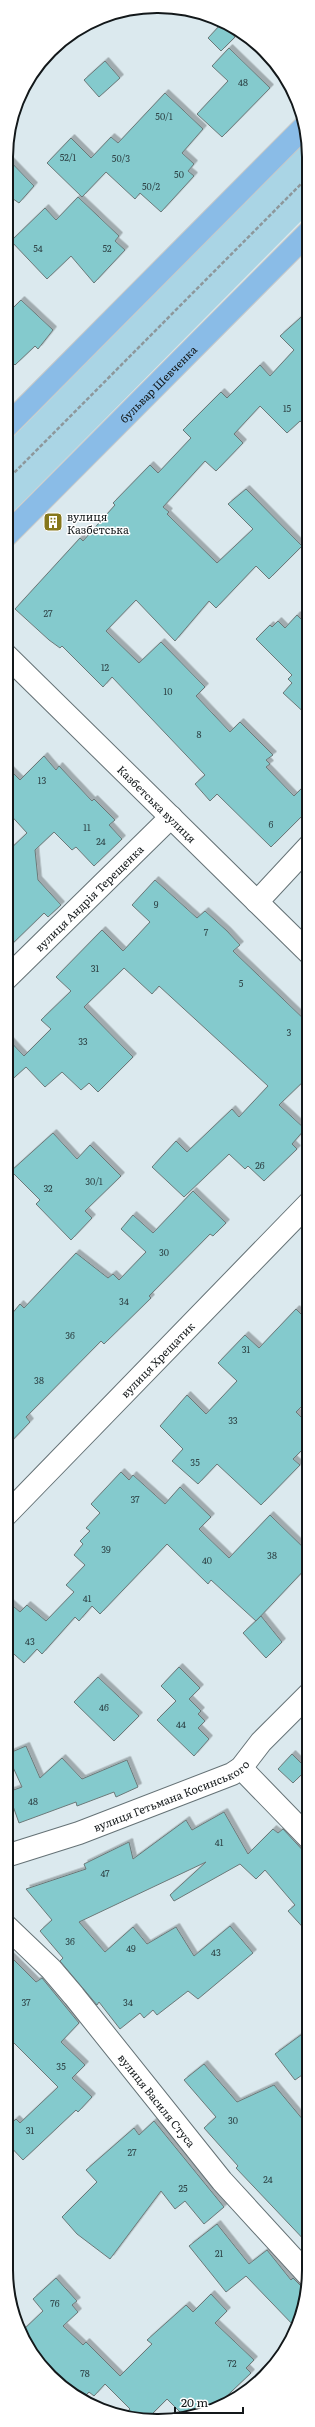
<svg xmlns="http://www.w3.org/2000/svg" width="315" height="2427" font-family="Literata,serif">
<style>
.green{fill:#aad5e5}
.building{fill:#84cacd;stroke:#6b7979;filter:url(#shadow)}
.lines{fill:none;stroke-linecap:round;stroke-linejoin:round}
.minor-casing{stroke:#657276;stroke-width:24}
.major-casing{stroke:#c6c8c8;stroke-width:24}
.path{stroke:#8d979b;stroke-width:2.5;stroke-dasharray:4 2;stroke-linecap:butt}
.minor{stroke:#fff;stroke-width:22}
.major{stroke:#8abce7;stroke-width:22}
.labels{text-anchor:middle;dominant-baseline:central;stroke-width:3;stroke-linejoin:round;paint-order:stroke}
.number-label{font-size:9px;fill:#2f4447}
.street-label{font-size:11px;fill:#13181a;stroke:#fff}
.poi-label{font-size:11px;fill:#13181a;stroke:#fff;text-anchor:start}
.rim{fill:none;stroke:#13181a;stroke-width:2}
</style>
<defs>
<filter id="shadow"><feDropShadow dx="3.5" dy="-3.5" stdDeviation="0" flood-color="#0004"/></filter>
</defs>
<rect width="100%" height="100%" fill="#dbe9ee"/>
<path class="green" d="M307,140L309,213L6,519V444Z"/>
<path class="building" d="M221,24L235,37L221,51L208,38Z
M229,48L270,88L222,137L197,114L228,81L212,66Z
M105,61L120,78L99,97L84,80Z
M165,93L203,129L182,153L194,164L188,171L194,176L161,212L140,193L135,199L106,172L82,197L47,163L71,138L91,158L111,137L118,143Z
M6,157L34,186L19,203L6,194Z
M78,197L119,236L115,241L125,250L94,283L71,256L47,279L11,241L45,208L56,220Z
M21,300L53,330L38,349L35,346L15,365L6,356V315Z
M309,310V429L300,421L287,433L260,406L234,434L243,443L216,471L205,461L163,507L169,512L167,514L217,563L253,529L228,504L246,489L302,546L269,579L256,566L216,608L209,601L175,641L136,600L106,631L139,663L161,642L205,687L196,696L230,732L240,722L273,755L266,760L270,764L266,767L294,796L309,781V809L271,847L217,794L210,801L195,784L205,775L112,677L103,687L62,646L60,648L49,640L15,609L80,538L83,541L115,505L113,503L150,465L158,473L191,438L183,430L221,392L227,398L260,365L270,376L294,350L280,336Z
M297,615L309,627V717L283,693L292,683L288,679L292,675L256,639L270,625L272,627L278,621L285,628Z
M44,756L56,770L59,766L92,801L94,799L115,820L109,825L122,839L94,866L76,847L72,850L54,832L35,850L38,880L61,905L48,917L44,913L6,950V853L27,833L6,810V766L20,780Z
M155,880L197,918L205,911L227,931L240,945L233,951L309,1024V1076L279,1105L305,1129L292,1144L297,1149L264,1181L248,1166L245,1169L229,1154L184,1197L152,1167L176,1141L187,1152L232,1109L239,1117L268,1086L159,986L152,994L124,968L84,1007L133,1057L98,1092L89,1083L81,1090L62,1072L45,1087L26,1067L6,1085V1037L24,1056L51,1029L41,1020L71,991L56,977L102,930L123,951L150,922L132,905Z
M53,1133L77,1159L90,1145L121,1176L85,1211L92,1218L71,1240L36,1204L40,1200L11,1171Z
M193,1191L226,1223L213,1236L210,1234L149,1296L151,1298L104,1344L101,1341L26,1417L30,1422L6,1447V1321L20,1304L24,1308L76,1253L108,1278L113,1274L119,1280L146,1252L121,1229L133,1215L153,1233Z
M296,1309L309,1322V1399L296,1412L309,1425V1443L293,1459L300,1465L261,1505L217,1464L198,1484L172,1461L183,1449L160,1426L187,1395L206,1414L237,1381L218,1363L245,1335L259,1348Z
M121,1472L129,1480L133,1475L165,1504L180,1487L211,1517L199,1529L229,1558L270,1515L309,1553V1565L256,1621L211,1580L208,1584L167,1544L100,1614L92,1606L79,1621L75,1617L42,1654L37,1649L24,1663L6,1647V1600L20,1612L27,1605L46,1621L74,1592L66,1585L85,1565L74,1555L83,1544L80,1541L90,1531L86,1528L100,1513L91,1504Z
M261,1616L282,1642L266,1658L243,1633Z
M179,1667L200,1688L189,1699L201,1711L198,1714L205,1721L198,1728L209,1739L194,1756L157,1720L176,1701L161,1686Z
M98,1677L139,1716L114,1741L74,1702Z
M26,1746L40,1778L62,1758L82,1779L127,1760L138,1787L116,1797L114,1792L77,1806L76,1802L19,1823L8,1792L22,1787L7,1754Z
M292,1754L307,1769L293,1783L278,1769Z
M224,1812L248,1854L273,1829L278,1833L283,1829L309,1857V1934L288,1911L295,1905L265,1870L256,1879L240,1864L174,1901L170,1895L206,1862L79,1922L105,1952L133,1927L147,1944L176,1927L194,1956L230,1926L253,1953L198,1999L188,1991L157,2015L153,2010L144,2018L140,2013L120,2029L99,2002L97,2005L60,1961L63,1958L40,1931L52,1920L26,1889L86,1869L84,1864L129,1842L133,1859L186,1820L192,1830Z
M6,1952L36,1982L42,1978L79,2023L61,2042L85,2065L72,2078L92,2097L78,2112L76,2110L23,2160L6,2142V2128L16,2119L20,2123L58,2087L6,2035Z
M309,2029V2070L295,2080L275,2054Z
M204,2064L237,2102L274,2085L309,2127V2245L236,2168L238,2166L204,2128L216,2117L184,2080Z
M154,2121L224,2207L204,2224L185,2201L175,2209L161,2191L110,2259L77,2234L62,2217L97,2182L86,2170L134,2128L139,2135Z
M217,2224L249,2264L267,2250L291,2280L293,2278L306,2291L296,2328L246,2276L226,2292L189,2246Z
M56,2278L77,2301L72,2305L78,2312L63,2326L83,2345L86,2342L120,2376L152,2344L147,2340L186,2305L193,2312L211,2294L227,2311L215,2323L254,2360L246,2368L251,2373L212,2410L210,2411L205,2406L197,2414L184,2416L167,2399L146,2420L124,2415L130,2409L105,2384L94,2396L89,2392L83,2398L68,2388L41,2362L21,2332L43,2311L33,2299Z"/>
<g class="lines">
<defs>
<g id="minor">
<path id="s1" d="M6,655L309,953"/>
<path d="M257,902L309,846"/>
<path id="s2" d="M6,979L171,817"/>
<path id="s3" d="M6,1515L309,1203"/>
<path d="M241,1768L309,1838"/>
<path id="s4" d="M6,1856L79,1833L232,1774L241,1768L261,1742L309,1694"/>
<path id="s5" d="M6,1926L51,1969L74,1996L222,2181L309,2276"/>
</g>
<g id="major">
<path d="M6,427L304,127"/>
<path id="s6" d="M6,536L309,232"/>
</g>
</defs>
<use href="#minor" class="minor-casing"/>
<use href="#major" class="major-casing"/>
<path class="path" d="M6,481L309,176"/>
<use href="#minor" class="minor"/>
<use href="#major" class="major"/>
</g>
<defs>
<symbol id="building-square" viewBox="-11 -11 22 22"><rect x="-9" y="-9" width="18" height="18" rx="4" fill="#85771b" stroke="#fff"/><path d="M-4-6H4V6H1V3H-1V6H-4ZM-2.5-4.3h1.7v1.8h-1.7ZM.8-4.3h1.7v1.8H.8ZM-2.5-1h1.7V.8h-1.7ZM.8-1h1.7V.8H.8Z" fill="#fff"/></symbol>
</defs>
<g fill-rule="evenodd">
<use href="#building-square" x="42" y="511" width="22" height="22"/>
</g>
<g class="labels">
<g class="number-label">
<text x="243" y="82">48</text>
<text x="164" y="116">50/1</text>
<text x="68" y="157">52/1</text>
<text x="121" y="158">50/3</text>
<text x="179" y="174">50</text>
<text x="151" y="186">50/2</text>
<text x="38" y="248">54</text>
<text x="107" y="248">52</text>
<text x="287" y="408">15</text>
<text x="48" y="613">27</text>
<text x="105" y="667">12</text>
<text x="168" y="691">10</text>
<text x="199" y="734">8</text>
<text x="42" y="780">13</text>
<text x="271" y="824">6</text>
<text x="87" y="827">11</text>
<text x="101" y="841">24</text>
<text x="156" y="904">9</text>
<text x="206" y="932">7</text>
<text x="95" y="968">31</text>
<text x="241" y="983">5</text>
<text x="289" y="1032">3</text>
<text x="83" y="1041">33</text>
<text x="260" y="1165">26</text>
<text x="94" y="1181">30/1</text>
<text x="48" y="1188">32</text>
<text x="164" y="1252">30</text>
<text x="124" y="1301">34</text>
<text x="70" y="1335">36</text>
<text x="246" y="1349">31</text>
<text x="39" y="1380">38</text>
<text x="233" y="1420">33</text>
<text x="195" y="1462">35</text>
<text x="135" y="1499">37</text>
<text x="106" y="1549">39</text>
<text x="272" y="1555">38</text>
<text x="207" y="1560">40</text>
<text x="87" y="1598">41</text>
<text x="30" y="1641">43</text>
<text x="104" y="1707">46</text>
<text x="181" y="1724">44</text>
<text x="33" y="1801">48</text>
<text x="219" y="1842">41</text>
<text x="105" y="1873">47</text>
<text x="70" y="1941">36</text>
<text x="131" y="1948">49</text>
<text x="216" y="1952">43</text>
<text x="26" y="2002">37</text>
<text x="128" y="2002">34</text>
<text x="61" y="2066">35</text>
<text x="233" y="2120">30</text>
<text x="30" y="2130">31</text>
<text x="132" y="2152">27</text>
<text x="268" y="2179">24</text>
<text x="183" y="2188">25</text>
<text x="219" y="2253">21</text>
<text x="55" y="2303">76</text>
<text x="232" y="2363">72</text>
<text x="85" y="2373">78</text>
</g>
<g class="street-label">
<text stroke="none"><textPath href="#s6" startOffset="215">бульвар Шевченка</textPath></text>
<text stroke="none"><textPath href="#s1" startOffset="212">Казбетська вулиця</textPath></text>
<text stroke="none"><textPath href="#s2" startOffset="116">вулиця Андрія Терещенка</textPath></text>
<text stroke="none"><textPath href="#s3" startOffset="217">вулиця Хрещатик</textPath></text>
<text stroke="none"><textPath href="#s4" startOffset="176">вулиця Гетьмана Косинського</textPath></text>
<text stroke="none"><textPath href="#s5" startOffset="231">вулиця Василя Стуса</textPath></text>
</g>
<g class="poi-label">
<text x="67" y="516">вулиця<tspan x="67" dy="13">Казбетська</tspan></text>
</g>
</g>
<path d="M0 0H315V2427H0ZM157 13H158A144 144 0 0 1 302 157V2270A144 144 0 0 1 158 2414H157A144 144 0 0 1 13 2270V157A144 144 0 0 1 157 13Z" fill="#fff" fill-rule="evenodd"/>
<path class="rim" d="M157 13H158A144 144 0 0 1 302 157V2270A144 144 0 0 1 158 2414H157A144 144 0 0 1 13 2270V157A144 144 0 0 1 157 13Z"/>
<path d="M175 2407v6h68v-6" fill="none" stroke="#13181a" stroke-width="2"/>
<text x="181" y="2407" font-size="12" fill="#13181a" stroke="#ffffff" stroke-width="3" paint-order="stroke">20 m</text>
</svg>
